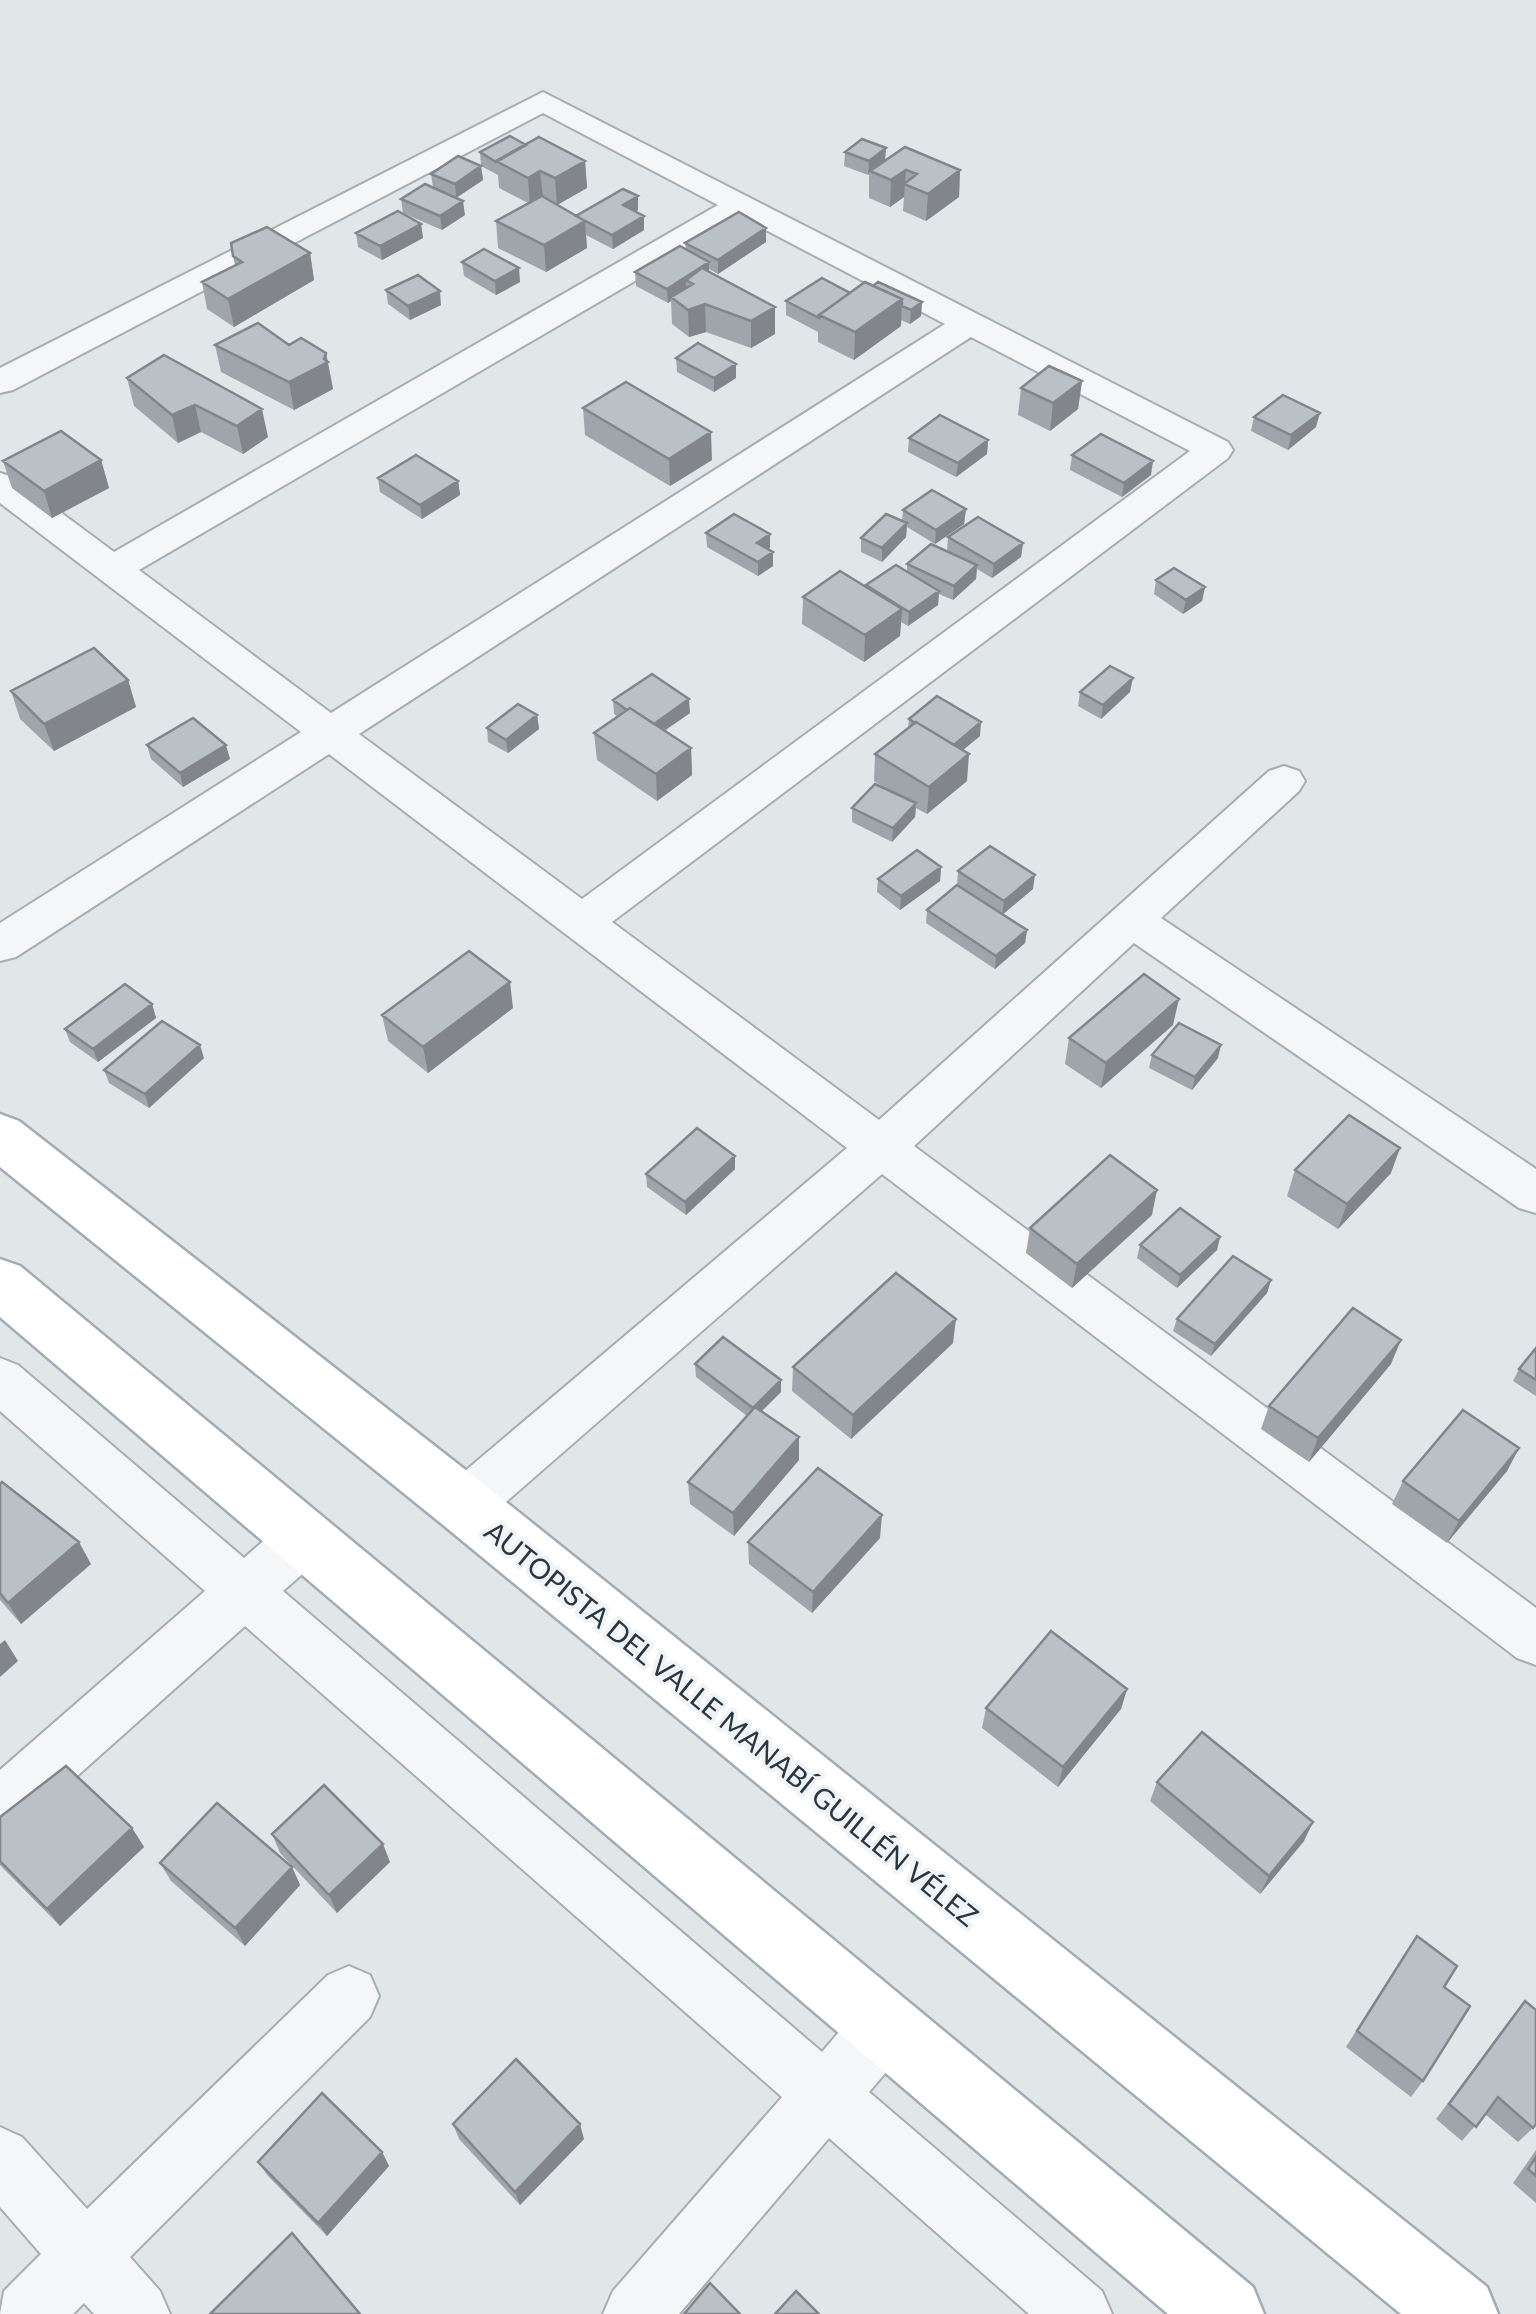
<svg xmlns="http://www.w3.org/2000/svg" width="1536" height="2314" font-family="Lato,sans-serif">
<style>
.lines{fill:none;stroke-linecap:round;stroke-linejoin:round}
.street-casing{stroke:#a6aeb3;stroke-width:4}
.primary-casing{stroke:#a1acb5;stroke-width:5}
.street{fill:#f4f6f8;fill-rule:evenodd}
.primary{fill:#fff;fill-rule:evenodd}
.wall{fill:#9fa5aa}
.shaded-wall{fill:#82868b}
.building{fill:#b9c0c6;stroke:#82868b;stroke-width:2.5}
.labels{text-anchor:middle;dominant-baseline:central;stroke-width:8;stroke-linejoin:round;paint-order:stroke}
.street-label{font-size:28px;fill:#2a3641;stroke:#f1f4f7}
</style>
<rect width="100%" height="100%" fill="#e1e6e9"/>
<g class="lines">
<defs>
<path id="street" d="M543,92L1228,442L1233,450L1228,458L612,922L879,1120L1269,771L1284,766L1299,771L1305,781L1299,791L1161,918L1536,1169V1213L1519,1208L1134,943L914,1146L1536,1608V1665L1517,1658L882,1174L483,1522L464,1529L445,1522L438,1505L445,1488L847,1148L329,754L16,957L0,961V923L301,732L0,503V473L13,477L114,552L718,205L543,113L13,390L0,393V368ZM743,218L945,324L331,713L139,570ZM971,337L1190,451L582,899L359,734Z
M0,1358L18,1365L244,1558L285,1522L304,1515L323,1522L331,1539L323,1556L283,1591L822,2052L863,2004L885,1995L907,2004L916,2026L907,2048L869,2092L1102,2291L1112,2314H1029L829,2138L679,2314H603L613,2291L782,2097L245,1626L20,1827L0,1835V1770L205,1591L0,1411Z
M349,1966L370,1975L379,1996L370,2017L130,2257L160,2291L170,2314H94L84,2303L73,2314H0L4,2291L41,2254L0,2207V2127L22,2137L87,2209L328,1975Z"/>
<path id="primary" d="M0,1114L19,1121L486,1486L1487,2287L1498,2314H1401L442,1524L0,1167Z
M0,1259L20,1266L1253,2287L1264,2314H1168L0,1317Z"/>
</defs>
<use href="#street" class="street-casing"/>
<use href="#primary" class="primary-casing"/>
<use href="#street" class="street"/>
<use href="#primary" class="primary"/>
</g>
<path class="wall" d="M526,145L585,161L587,188L557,205L576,216L638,210L635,212L644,230L613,249L586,235L587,248L546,272L498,248L496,221L528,203L499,188L498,175L481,166L483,180L456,198L433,187L431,174L481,166L480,152Z
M845,152L885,160L960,170L959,197L926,221L903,211L904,197L890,207L869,198V174L868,175L844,166Z
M401,199L465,215L442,230L403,213Z
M421,224L423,238L382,260L358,247L356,233Z
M766,228V242L718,274L709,269V271L775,334L751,348L706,332L689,337L672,324L671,301L668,303L636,286L635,272L686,249L685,243Z
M231,243L310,253L314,280L234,327L207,309L202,282L235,266Z
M462,262L520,282L496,295L464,276Z
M873,286L922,302L921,316L910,324L901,320V326L854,360L818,342V332L786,315V301L850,293Z
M386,290L441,305L410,320L388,304Z
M215,345H289L326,353L333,389L294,410L221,372Z
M164,355L268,437L243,454L201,432L178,443L134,406L127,378Z
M676,358L736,364V378L714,392L677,372Z
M1082,381L1078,409L1050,431L1018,415L1021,388Z
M583,408L712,460L670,486L585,435Z
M1254,417L1316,427L1288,450L1251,431Z
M909,438L988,440L987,454L956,477L908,452Z
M1072,455L1151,475L1122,497L1070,470Z
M101,460L109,488L52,518L12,488L3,461Z
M378,478L458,481L460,495L422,519L380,492Z
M966,509L964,524L935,544L907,527L906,537L882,562L861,552V538L902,521L903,510Z
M706,533L770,548L768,549L773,552V566L758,576L707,547Z
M948,537L1023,543L1021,557L992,578L977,569L976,579L953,600L939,594L938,605L908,626L901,622L900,636L864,662L802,624L803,597L866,587L907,572V564L947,551Z
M1156,580L1205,587L1202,601L1183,614L1154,594Z
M128,680L136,707L54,751L20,719L11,691Z
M1080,692H1130L1101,719L1078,706Z
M613,700L690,713L664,731L691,748L692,775L657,801L597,760L594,733L618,717L614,714Z
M537,715L539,729L508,753L488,742L487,728Z
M909,719L980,736L963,750L967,781L927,814L916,808L915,817L892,842L852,822V808L887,789L874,781L875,754L908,728Z
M147,745L230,759L183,787L151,759Z
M941,867L940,881L900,910L877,892L878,879Z
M958,871L1033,889L1003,914L1027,930L1025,943L995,969L926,923L927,910L957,885Z
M152,1004L156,1018L98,1062L70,1042L65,1029Z
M513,1008L428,1073L388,1041L382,1015Z
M1173,1025L1101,1088L1065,1064L1069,1038Z
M1152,1055L1218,1058L1192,1090L1149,1068Z
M204,1058L149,1108L109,1083L104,1070Z
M735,1156V1169L686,1215L647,1187L646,1174Z
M1295,1170L1391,1173L1338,1229L1287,1196Z
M1152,1215L1072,1288L1026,1253L1030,1228Z
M1220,1237L1217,1250L1177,1288L1137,1258L1140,1245Z
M1271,1280L1267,1293L1211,1356L1173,1331L1177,1319Z
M953,1343L851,1439L792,1391L793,1367Z
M1536,1348V1396L1513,1381L1519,1369Z
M695,1364L781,1392L761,1411L799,1460L734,1536L690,1504L688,1482L747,1416L696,1377Z
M1391,1364L1309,1462L1261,1429L1269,1406Z
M1519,1448L1507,1471L1447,1543L1392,1504L1403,1481Z
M0,1484L91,1564L21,1624L0,1600Z
M880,1538L812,1613L749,1564L748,1542Z
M1127,1689L1121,1709L1058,1787L982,1728L986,1708Z
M1157,1782L1304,1841L1260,1894L1150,1801Z
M0,1817L132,1828L144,1847L60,1926L0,1865Z
M272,1834L390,1862L337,1913L280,1853Z
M160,1863L292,1867L300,1885L245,1946L171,1881Z
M1405,1953L1444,1987L1423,2081L1411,2097L1346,2047Z
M1525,2001L1533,2128L1518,2142L1485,2114L1462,2141L1436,2119L1511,2018Z
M453,2124L584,2139L520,2205L459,2139Z
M1536,2150V2203L1513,2183Z
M382,2152L389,2166L327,2236L268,2176L258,2162Z"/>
<path class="shaded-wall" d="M886,148L885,162L870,171L868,175L869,161Z
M585,161L587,188L557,205L555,178Z
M481,166L483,180L456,198L455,184Z
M906,170L904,197L890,207L891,180Z
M960,170L959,197L926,221L928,194Z
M540,171L543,198L530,205L528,178Z
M638,196V210L623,219V205Z
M463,201L465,215L442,230L440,216Z
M644,216V230L613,249L612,235Z
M585,221L587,248L546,272L544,245Z
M421,224L423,238L382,260L380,246Z
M766,228V242L718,274V260Z
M310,253L314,280L234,327L228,299Z
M709,262V276L693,284L686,280V291L671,297V301L668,303L667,289Z
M519,268L520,282L496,295L495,281Z
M440,291L441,305L410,320L408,306Z
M902,299L901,326L854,360L855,332Z
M922,302L921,316L910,324L911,310Z
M705,304L706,332L689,337L688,310Z
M775,307V334L751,348V321Z
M326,353L333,389L294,410L289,382L324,359Z
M736,364V378L714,392V378Z
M1082,381L1078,409L1050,431L1053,403Z
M195,405L201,432L178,443L172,415Z
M262,409L268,437L243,454L237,426Z
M1320,413L1316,427L1288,450L1291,435Z
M711,432L712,460L670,486L669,459Z
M988,440L987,454L956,477L958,463Z
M101,460L109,488L52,518L44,491Z
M1153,461L1151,475L1122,497L1124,483Z
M458,481L460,495L422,519L420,505Z
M966,509L964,524L935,544L936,530Z
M907,523L906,537L882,562V548Z
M770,534V548L757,557V543Z
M1023,543L1021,557L992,578L994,564Z
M773,552V566L758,576V562Z
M977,565L976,579L953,600L954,586Z
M1205,587L1202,601L1183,614L1186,600Z
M939,591L938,605L908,626L909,612Z
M902,609L900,636L864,662L865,635Z
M1133,678L1130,692L1101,719L1103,705Z
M128,680L136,707L54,751L44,724Z
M689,699L690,713L651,740L650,726Z
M537,715L539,729L508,753L506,740Z
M981,722L980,736L952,759L953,745Z
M226,745L230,759L183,787L180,773Z
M691,748L692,775L657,801L656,774Z
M969,754L967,781L927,814L929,787Z
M916,803L915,817L892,842L893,828Z
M941,867L940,881L900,910L901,896Z
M1035,875L1033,889L1002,915L1004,901Z
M1027,930L1025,943L995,969L996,956Z
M510,982L513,1008L428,1073L423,1047Z
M1179,999L1173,1025L1101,1088L1106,1063Z
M152,1004L156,1018L98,1062L93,1049Z
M200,1045L204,1058L149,1108L145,1094Z
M1221,1045L1218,1058L1192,1090L1195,1077Z
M1400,1148L1391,1173L1338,1229L1347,1204Z
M735,1156V1169L686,1215L685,1202Z
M1157,1190L1152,1215L1072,1288L1077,1264Z
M1220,1237L1217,1250L1177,1288L1180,1275Z
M1271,1280L1267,1293L1211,1356L1215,1344Z
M956,1319L953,1343L851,1439L853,1415Z
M1401,1340L1391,1364L1309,1462L1318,1438Z
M781,1380V1392L753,1420V1408Z
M799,1437V1460L734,1536L733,1513Z
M1519,1448L1507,1471L1447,1543L1459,1521Z
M882,1515L880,1538L812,1613L813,1592Z
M79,1542L91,1564L21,1624L8,1603Z
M5,1640L18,1661L0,1677V1644Z
M1127,1689L1121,1709L1058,1787L1063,1767Z
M1313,1822L1304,1841L1260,1894L1269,1876Z
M132,1828L144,1847L60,1926L47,1909Z
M383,1844L390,1862L337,1913L329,1895Z
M292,1867L300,1885L245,1946L235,1928Z
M580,2124L584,2139L520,2205L515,2192Z
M382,2152L389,2166L327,2236L318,2223Z"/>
<path class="building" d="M510,136L526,145L496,162L480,152Z
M539,137L585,161L555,178L540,171L528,178L496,161Z
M862,139L886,148L869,161L845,152Z
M905,147L960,170L928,194L904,184L917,174L906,170L891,180L870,171Z
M458,156L481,166L455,184L431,174Z
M425,184L463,201L440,216L401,199Z
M623,189L638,196L623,205L644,216L612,235L576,216Z
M542,196L585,221L544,245L496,221Z
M398,211L421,224L380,246L356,233Z
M739,212L766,228L718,260L685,243Z
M267,227L310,253L228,299L202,282L242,262L233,256L231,243Z
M680,246L709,262L667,289L635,272Z
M484,249L519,268L495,281L462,262Z
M702,268L775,307L751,321L705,304L688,310L671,297L693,284L686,280Z
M418,275L440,291L408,306L386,290Z
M822,278L850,293L819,315V318L786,301Z
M865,282L902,299L855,332L819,315Z
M878,282L922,302L911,310L902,306V299L873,286Z
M258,323L289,345L301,338L326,353L324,359L328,362L289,382L215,345Z
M698,343L736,364L714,378L676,358Z
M164,355L262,409L237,426L195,405L172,415L127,378Z
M1049,366L1082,381L1053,403L1021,388Z
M626,382L711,432L669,459L583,408Z
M1283,395L1320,413L1291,435L1254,417Z
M940,415L988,440L958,463L909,438Z
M61,431L101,460L44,491L3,461Z
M1101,434L1153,461L1124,483L1072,455Z
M416,455L458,481L420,505L378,478Z
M932,490L966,509L936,530L903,510Z
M734,514L770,534L757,543L773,552L758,562L706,533Z
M886,514L907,523L882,548L861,538Z
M978,517L1023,543L994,564L948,537Z
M931,544L977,565L954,586L907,564Z
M896,565L939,591L909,612L866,585Z
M1174,568L1205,587L1186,600L1156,580Z
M840,571L902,609L865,635L803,597Z
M94,648L128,680L44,724L11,691Z
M1110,666L1133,678L1103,705L1080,692Z
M652,674L689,699L654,724L630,708L627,710L613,700Z
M937,696L981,722L954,745L916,722L915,723L909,719Z
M518,704L537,715L506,740L487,728Z
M630,708L691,748L656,774L594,733Z
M193,718L226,745L180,773L147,745Z
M916,722L969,754L929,787L875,754Z
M875,784L916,803L893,828L852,808Z
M990,846L1035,875L1004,901L958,871Z
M917,850L941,867L901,896L878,879Z
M957,885L1027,930L996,956L927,910Z
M469,951L510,982L423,1047L382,1015Z
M1144,974L1179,999L1106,1063L1069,1038Z
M125,984L152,1004L93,1049L65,1029Z
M162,1021L200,1045L145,1094L104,1070Z
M1179,1023L1221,1045L1195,1077L1152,1055Z
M1349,1115L1400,1148L1347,1204L1295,1170Z
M697,1128L735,1156L685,1202L646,1174Z
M1110,1155L1157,1190L1077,1264L1030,1228Z
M1180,1208L1220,1237L1180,1275L1140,1245Z
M1233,1256L1271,1280L1215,1344L1177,1319Z
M896,1273L956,1319L853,1415L793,1367Z
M1353,1308L1401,1340L1318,1438L1269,1406Z
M723,1337L781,1380L753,1408L695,1364Z
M1536,1348V1380L1519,1369Z
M755,1407L799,1437L733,1513L688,1482Z
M1463,1410L1519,1448L1459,1521L1403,1481Z
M818,1468L882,1515L813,1592L748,1542Z
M2,1482L79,1542L8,1603L0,1593V1484Z
M1051,1631L1127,1689L1063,1767L986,1708Z
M1202,1732L1313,1822L1269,1876L1157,1782Z
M66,1766L132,1828L47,1909L0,1861V1817Z
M324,1785L383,1844L329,1895L272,1834Z
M217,1803L292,1867L235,1928L160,1863Z
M1417,1936L1457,1966L1444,1987L1470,2006L1423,2081L1357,2031Z
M1525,2001L1536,2010V2124L1533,2128L1498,2097L1476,2127L1449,2104Z
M516,2059L580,2124L515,2192L453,2124Z
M322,2093L382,2152L318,2223L258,2162Z
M1536,2157V2176L1528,2169Z
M292,2233L360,2314H210Z
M710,2283L740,2314H684Z
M796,2291L819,2314H775Z"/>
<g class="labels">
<g class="street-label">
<text transform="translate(732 1723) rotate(39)">AUTOPISTA DEL VALLE MANABÍ GUILLÉN VÉLEZ</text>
</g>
</g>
</svg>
